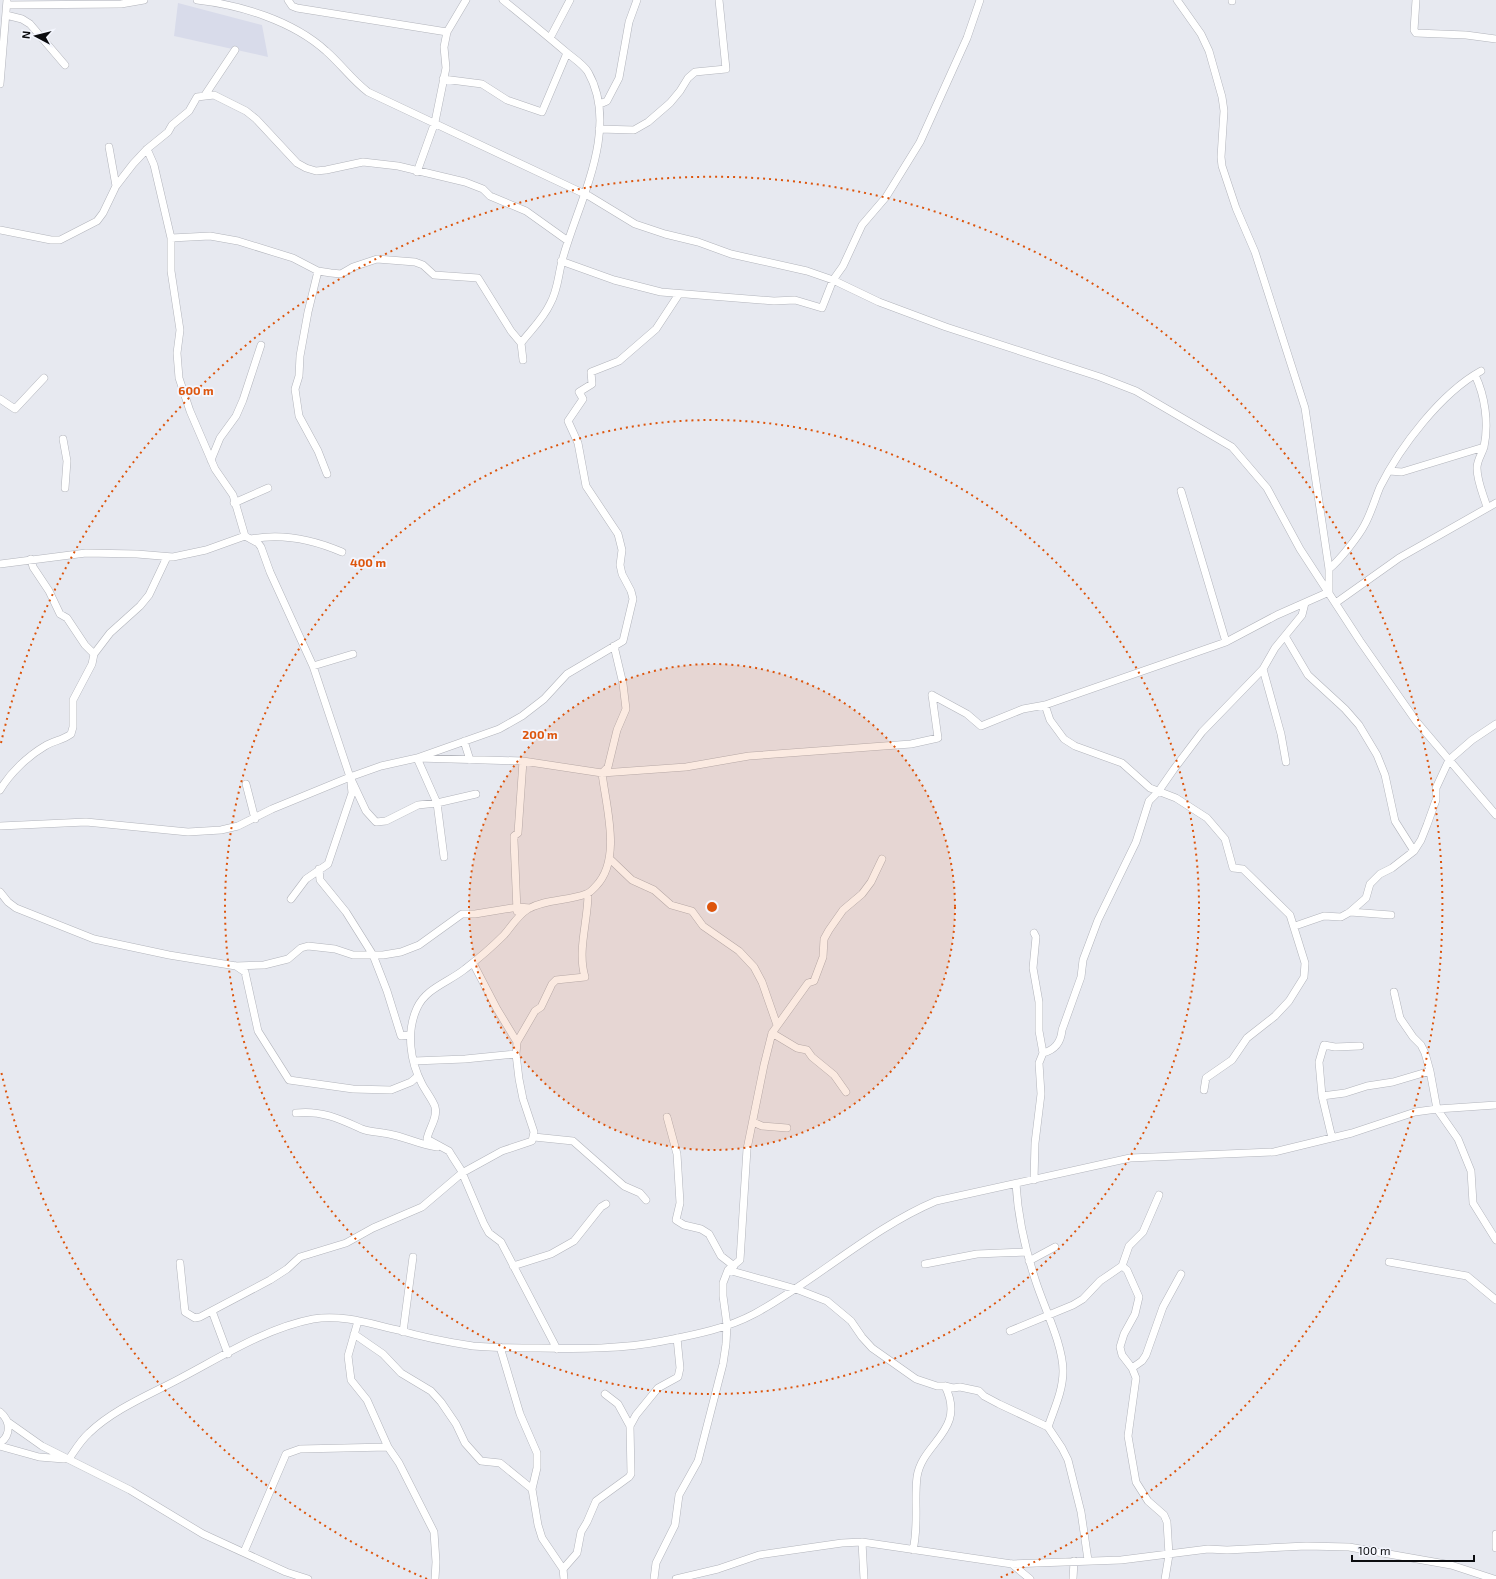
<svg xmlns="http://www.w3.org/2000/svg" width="1496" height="1579" font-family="'Exo 2',sans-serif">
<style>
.built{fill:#d8dbea}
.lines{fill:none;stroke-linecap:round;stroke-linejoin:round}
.minor-casing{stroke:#b2b4bb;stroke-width:8}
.minor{stroke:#fff;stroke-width:7}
.ring{fill:none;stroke:#dd550c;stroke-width:2;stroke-dasharray:2 4}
.centre{fill:#dd550c;stroke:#f4f6fe;stroke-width:2}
.ring-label{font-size:12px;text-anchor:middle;font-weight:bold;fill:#dd550c;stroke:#f4f6fe;stroke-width:3.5;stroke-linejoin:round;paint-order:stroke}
</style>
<rect width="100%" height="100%" fill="#e7e9f0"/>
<path class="built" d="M178,3L262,25L268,57L174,36Z"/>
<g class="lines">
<defs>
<path id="minor" d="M197,0C241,5 293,21 326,51C341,64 352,80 368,92L589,196L635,224L665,234L698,242L731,254L807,271L833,280L879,302L946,327L1100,377L1136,391L1232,447L1267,488L1300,549L1360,641L1416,721L1496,815
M288,0L292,6L297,8L447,32
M503,0C524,17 545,34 566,52C573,58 583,64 588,72C621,130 577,204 562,261C558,276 558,290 550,304C543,319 531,330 521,343
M1177,0L1201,34L1209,51L1222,97L1224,111L1221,157L1222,166L1236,208L1255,252L1305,408L1329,569V591
M1416,0L1414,30L1416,33L1466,35L1496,39
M1232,1V0
M7,5L121,4L144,0
M6,15L22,19L30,24L65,65
M550,38L570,0
M443,79L482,84L507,100L542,112L567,53
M0,84L7,0
M205,95L235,50
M600,104L607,101L619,78L629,22L637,0
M599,129L634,130L648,122L670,103L680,91L688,78L695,72L726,69L719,0
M109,147L116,186
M147,149L154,165L171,238V271L180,330L177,353L179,378L190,411L215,469L233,495L245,536
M417,172L435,122L446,68L444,47L447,32L466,0
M0,230L51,240H60L97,221L103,213L116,186L133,164L147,149L168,132L172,125L189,111L197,97L214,95L246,111L256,119L297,163L306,168L316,171L326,170L363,162L398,166L465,182L483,189L490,196L526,211L568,241
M171,238L210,236L238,241L293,258L318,271L331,273L341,274L353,267L377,259L415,262L423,265L434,275L478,278L511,331L521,343L523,360
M561,261L614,280L661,292L774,301L795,300L822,308L833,280L843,266L862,225L886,197L920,142L967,38L980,0
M318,271L308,312L300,356L299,376L295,389L299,416L318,451L327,474
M1475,375C1485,396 1489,423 1484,447C1482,454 1477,460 1477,468C1477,481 1483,494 1487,507
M0,399L15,409L44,378
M63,439L67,461L65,488
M211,460L220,438L236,416L243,400L261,345
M1389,471L1402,472L1484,447
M1181,491L1226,642
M234,503L268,488
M251,539C281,533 314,540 342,552
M31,559L33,567L49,591L60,614L67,618L85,645L94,654
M0,564L86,553L137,554L173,557L206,550L245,536L258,543L261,547L270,572L313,666L350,777L366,811L376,822L386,821L418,805L437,803L476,794
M1329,569C1339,561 1359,536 1365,524C1371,513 1375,499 1380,487C1400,447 1441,393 1481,371
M1337,602L1399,558L1496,503
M1285,636L1308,675L1345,709L1359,725L1377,755L1385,775L1395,821L1414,851
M313,666L353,654
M1263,669L1281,734L1286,762
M932,695L967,714L981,726L1023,709L1045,705L1226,642L1277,615L1329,592
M1045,705L1050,720L1064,739L1075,746L1122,763L1150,788L1176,798L1207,818L1225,839L1233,868L1243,869L1290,915L1305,963L1304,977L1289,1001L1275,1016L1247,1038L1232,1060L1206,1078L1204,1090
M464,741L470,760
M246,784L255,819
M0,790C10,773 28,756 45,746C53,741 63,740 71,734L73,727V700L92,664L94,654L110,633L140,606L149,595L167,557
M0,826L86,822L188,832L221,830L238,826L272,809L350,777L381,766L417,758L523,761L602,773L686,767L749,756L911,744L938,738L932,695
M444,857L437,803L417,758L499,729L522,716L544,699L567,674L623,641L633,599L631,591L622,574L620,565L622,550L618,534L586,486L578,443L568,421L583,399L579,392L592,384L591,372L619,361L656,329L679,294
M610,859L632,880L654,890L671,905L692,911L703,926L739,951L754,967L762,982L777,1025
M319,869L320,880L346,912L373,955L387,991L401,1036L409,1035
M0,892L8,902L16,908L94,939L169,955L236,966L264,965L288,959L301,948L308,946L335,949L353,955H383L401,952L419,945L462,914H475L518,907L530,908
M291,899L306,879L328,864L352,793L351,783
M517,911L514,840V836L518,833L523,761
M1350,912L1391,915
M1295,926L1324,916L1341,917L1350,912L1366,898L1370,884L1380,874L1392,868L1414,851L1421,840L1427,825L1436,800V788L1449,760L1472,740L1496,724
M1034,933L1036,937L1033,968L1039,1002V1031L1043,1053L1039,1063L1041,1094L1035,1143L1034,1180
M473,963L497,1009L517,1042
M236,966L245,972L258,1031L289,1080L353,1089L391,1090L411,1082L418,1076
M1394,992L1400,1018L1413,1037L1421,1045L1425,1053L1430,1071L1437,1109L1458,1139L1471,1171L1473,1203L1496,1240
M772,1033L797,1048L807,1050L812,1057L834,1075L846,1092
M1043,1053C1055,1050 1061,1042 1062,1030L1081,977L1083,960L1098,920L1136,842L1149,801L1158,792L1174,769L1202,732L1263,669L1275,648L1302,615L1305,603
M414,1061L465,1059L516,1054
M1322,1096L1345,1093L1367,1086L1393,1082L1430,1071
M296,1113C321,1110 340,1119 362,1129C369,1132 381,1132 389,1134C406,1137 420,1145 437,1147
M667,1117L677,1154L680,1203L676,1220L684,1225L701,1229L709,1234L721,1256L734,1266
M753,1122L762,1126L787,1128
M534,1137L573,1141L624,1186L640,1193L646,1200
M1332,1138L1322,1096L1319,1062L1324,1045L1335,1047L1360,1046
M1016,1184C1018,1218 1025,1249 1036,1282C1044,1307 1063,1345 1063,1371C1063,1391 1054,1409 1048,1427L1062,1448L1068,1460L1081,1512L1088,1560
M1029,1261L1055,1247
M1389,1262L1467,1276L1496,1300
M180,1263L185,1312L195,1318L200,1317L270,1280L287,1269L300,1257L346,1243L373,1228L422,1207L462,1173L502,1151L532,1141L534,1132L523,1099L519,1079L516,1054L517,1042L535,1011L541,1007L552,984L556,980L585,977C577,951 588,921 588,894
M925,1264L977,1254L1026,1252
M513,1266L551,1254L574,1241L601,1207L606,1204
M1122,1266L1127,1270L1139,1297L1135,1314L1124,1334L1120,1347L1122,1355L1132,1368L1136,1378L1128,1436L1136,1482L1148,1501L1164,1515L1167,1522L1169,1555L1165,1579
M728,1270L796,1289L827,1301L851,1321L862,1337L872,1348L916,1379L937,1386H945L953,1388L960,1387L979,1391L984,1396L999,1404L1048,1427
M212,1311L228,1354
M1010,1331L1073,1305L1083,1299L1100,1281L1122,1266L1129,1246L1143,1232L1159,1195
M403,1332L413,1257
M354,1334L383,1354L401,1373L431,1391L441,1402L456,1424L465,1443L481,1461L500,1463L532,1489
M500,1347L520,1414L537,1453V1468L532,1489L538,1525L542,1538L563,1569L564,1579
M557,1349L501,1242L489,1233L484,1224L461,1170L452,1156L449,1151L427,1139C429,1128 438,1118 435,1107C434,1102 425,1090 422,1084C410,1061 406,1032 417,1008C426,988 449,982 465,969C478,959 492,947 504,935C512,926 517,916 528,909C545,899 568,901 586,894C590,893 593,889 596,886C622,859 606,807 602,773L608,767L617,730L626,709L623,684L614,646
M1132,1368L1142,1361L1146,1355L1163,1307L1181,1274
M0,1412C11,1421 11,1435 0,1443
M8,1422L42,1446L130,1490L203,1534L286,1572L308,1579
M630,1426L636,1415L658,1388L678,1377L680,1368L677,1338
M0,1446L39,1457L64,1459
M388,1447L399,1463L434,1532L436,1562L435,1579
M69,1459C75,1450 81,1440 89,1433C114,1409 149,1395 179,1379C221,1357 266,1328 313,1319C342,1314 371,1324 398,1330C422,1337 447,1342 473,1346C494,1348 517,1348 539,1348C580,1349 623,1349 663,1341C693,1335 726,1329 754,1314C817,1280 870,1229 936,1201L1130,1158L1274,1152L1352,1133L1415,1112L1437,1109L1496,1105
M1496,1534V1548
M862,1542L864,1579
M913,1550C919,1525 914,1501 917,1477C922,1442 967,1431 945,1386
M244,1552L286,1454L300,1449L388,1447L367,1400L351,1380L348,1356L358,1321
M1012,1564L1030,1579
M563,1569L577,1553L581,1532L587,1522L596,1501L629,1477L631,1474L630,1426L618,1404L605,1394
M654,1579L656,1563L675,1525L679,1495L698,1461L723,1364L726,1344L727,1325L723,1296V1283L728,1270L740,1260L747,1149L764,1065L772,1033L808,983L814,981L823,957L824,939L829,930L843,910L862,894L871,882L882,859
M676,1579L718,1569L759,1555L842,1543L862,1542L1012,1564L1121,1560L1208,1549L1227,1550L1306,1546L1349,1547L1451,1565L1494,1579
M1073,1579L1074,1561"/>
</defs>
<use href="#minor" class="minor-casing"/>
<use href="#minor" class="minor"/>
</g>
<circle cx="712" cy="907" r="243" fill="#dd550c" fill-opacity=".12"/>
<g class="ring">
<circle cx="712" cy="907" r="243"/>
<circle cx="712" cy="907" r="487"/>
<path d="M427 1579A730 730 0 0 1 1 1071M1 743A730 730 0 1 1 997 1579"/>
</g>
<circle cx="712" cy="907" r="6" class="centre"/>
<g class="ring-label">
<text x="196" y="395">600 m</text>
<text x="368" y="567">400 m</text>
<text x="540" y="739">200 m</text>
</g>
<g transform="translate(36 36) rotate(277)" stroke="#f4f6fe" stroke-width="3" paint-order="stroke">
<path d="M0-3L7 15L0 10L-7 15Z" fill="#0b0c0f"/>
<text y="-6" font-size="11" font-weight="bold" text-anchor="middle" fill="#0b0c0f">N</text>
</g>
<path d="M1352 1555v6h122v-6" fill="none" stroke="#0b0c0f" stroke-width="2"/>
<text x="1358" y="1555" font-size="12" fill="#0b0c0f" stroke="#f4f6fe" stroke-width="3" paint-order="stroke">100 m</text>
</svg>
